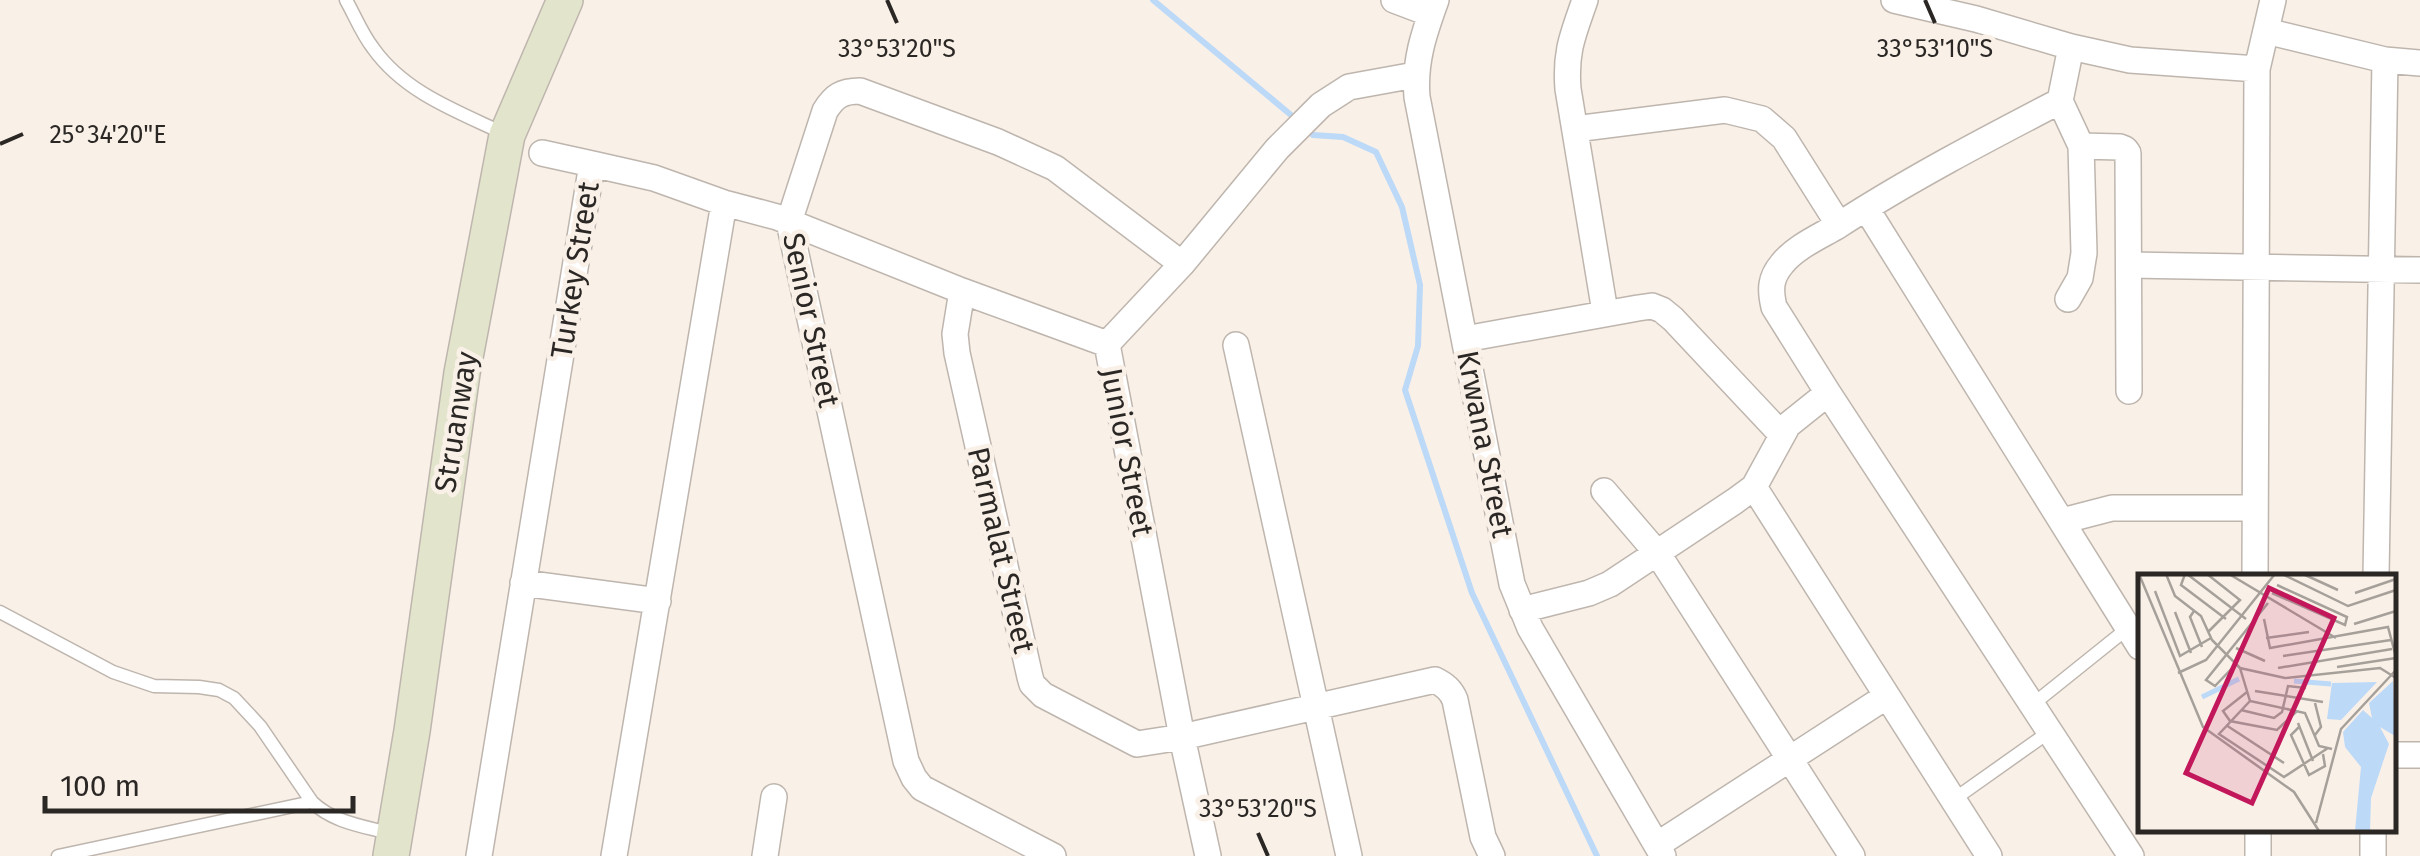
<svg xmlns="http://www.w3.org/2000/svg" width="2420" height="856" font-family="'Fira Sans',sans-serif">
<style>
.lines{fill:none;stroke-linecap:round;stroke-linejoin:round}
.stream{stroke:#bcd9f8;stroke-width:6}
.lane-casing{stroke:#beb6ae;stroke-width:15}
.street-casing{stroke:#beb6ae;stroke-width:28}
.secondary-casing{stroke:#beb6ae;stroke-width:38}
.lane{stroke:#fff;stroke-width:12}
.street{stroke:#fff;stroke-width:25}
.secondary{stroke:#e2e5cb;stroke-width:35}
.ticks{fill:none;stroke:#2a2724;stroke-width:4}
.labels{text-anchor:middle;dominant-baseline:central;stroke-width:9;stroke-linejoin:round;paint-order:stroke}
.street-label{font-size:30px;fill:#2a2724;stroke:#f9f0e8}
.inset-river{fill:none;stroke:#bcd9f8;stroke-width:5}
.inset-road{fill:none;stroke:#a6a09a;stroke-width:2.5}
.view{fill:#c2185b;fill-opacity:0.15;stroke:#c2185b;stroke-width:5}
.inset-edge{fill:none;stroke:#2a2724;stroke-width:5}
.ticks-label{font-size:25px;text-anchor:middle;fill:#2a2724;stroke:#f9f0e8;stroke-width:9;stroke-linejoin:round;paint-order:stroke}
</style>
<rect width="100%" height="100%" fill="#f9f0e8"/>
<g class="lines">
<path class="stream" d="M1153,0L1291,115
M1313,135L1343,137L1376,152L1402,207L1420,285L1418,346L1405,390L1472,593L1597,856"/>
<defs>
<path id="lane" d="M346,0C355,16 362,34 373,48C404,92 456,111 503,133
M0,612L113,672L154,686L199,687L219,690L234,698L260,726L312,802C334,823 364,826 392,834
M2032,705L2128,628
M1953,800L2049,732
M58,856L312,802"/>
<path id="street" d="M1394,0L1431,14
M1436,0C1424,33 1414,62 1417,97L1512,584L1530,628L1663,856
M1585,0C1573,35 1565,51 1568,89L1605,312
M1894,0L1976,19L2071,47L2130,60L2257,69
M2266,31L2385,60L2420,63
M2060,101C1985,140 1910,179 1839,225C1821,236 1795,247 1782,264C1770,278 1770,290 1774,307L1828,393L2131,856
M1575,129L1725,110L1762,119L1784,138L1839,225
M2081,146L2120,147L2125,149L2128,153L2129,391
M542,153L592,164
M1866,208L2140,647
M2129,265L2420,270
M962,291L955,334L957,353L1030,677L1032,684L1043,695L1137,744L1182,737L1435,680C1445,685 1451,690 1455,700L1483,837L1492,856
M2068,299L2080,278L2084,253L2081,146L2060,101L2071,47
M1465,339L1638,308L1652,306L1662,310L1673,319L1782,435
M1236,345L1349,856
M1754,487L1989,856
M1604,491L1658,554L1852,856
M2062,521L2112,508H2255
M2255,576L2257,69L2273,0
M2376,576L2385,60
M523,583L658,601
M1522,610L1589,593L1610,584L1735,501L1754,487L1788,425L1828,393
M2392,755H2420
M2258,828V856
M2373,828V856
M1657,845L1887,696
M479,856L592,164L654,178L724,203L777,217L962,291L1107,344
M614,856L724,203
M765,856L774,797
M1053,856L922,788L914,778L906,761L789,222L825,111C834,96 842,91 860,91L998,142L1055,168L1182,264
M1208,856L1182,737L1107,344L1182,264L1277,149L1321,105L1349,87L1415,75"/>
<path id="secondary" d="M391,856L412,731L462,373L507,135L565,0"/>
</defs>
<use href="#lane" class="lane-casing"/>
<use href="#street" class="street-casing"/>
<use href="#secondary" class="secondary-casing"/>
<use href="#lane" class="lane"/>
<use href="#street" class="street"/>
<use href="#secondary" class="secondary"/>
</g>
<path class="ticks" d="M887,0L897,23M1925,0L1935,23M0,144L23,134M1258,833L1268,856"/>
<g class="labels">
<g class="street-label">
<text transform="translate(575 270) rotate(-81)">Turkey Street</text>
<text transform="translate(811 320) rotate(78)">Senior Street</text>
<text transform="translate(456 422) rotate(-81)">Struanway</text>
<text transform="translate(1485 444) rotate(79)">Krwana Street</text>
<text transform="translate(1127 452) rotate(79)">Junior Street</text>
<text transform="translate(1001 550) rotate(77)">Parmalat Street</text>
</g>
</g>
<g transform="translate(2138 574)">
<rect width="258" height="258" fill="#f9f0e8"/>
<path d="M255,107L257,162L242,153L251,170L233,224L232,257H217L223,193L207,173L205,158L225,136L234,144L231,129ZM239,108L203,146L189,145L194,109Z" fill="#bcd9f8"/>
<path class="inset-river" d="M156,107L193,110M64,123L101,105"/>
<path class="inset-road" d="M1,0L65,153L156,218L181,257M28,0L37,22L63,42L74,66L102,94L147,104L242,94L258,104M47,0L43,11L88,45M49,0L108,45M69,0L102,26L70,58M91,0L198,64M144,0L210,32L258,16M165,0L200,16M17,17L42,82L73,64M134,19L207,51L209,43L139,11M217,19L258,5M56,37L52,43L64,73M37,38L53,79M126,45L132,74L250,53L258,83M216,50L258,37M128,64L171,58M98,74L127,87M145,82L253,66M98,90L77,112L68,106L130,29M199,93L258,84M102,94L112,127L167,139L181,172L194,175M140,94L254,75M40,99L68,86L137,0M117,117L185,128M109,118L85,137L92,147L139,156L159,137M112,127L81,160L146,203L190,174M103,136L136,144L144,138L150,112L168,114M160,149L175,187M88,151L146,189M161,153L153,161L171,201L187,192L185,180M177,161L183,153L177,129M178,249L203,155L258,96"/>
<path class="view" d="M131,14L196,44L114,229L48,199Z"/>
<rect width="258" height="258" class="inset-edge"/>
</g>
<g class="ticks-label">
<text x="897" y="57">33°53'20"S</text>
<text x="1935" y="57">33°53'10"S</text>
<text x="108" y="143">25°34'20"E</text>
<text x="1258" y="817">33°53'20"S</text>
</g>
<path d="M45 796v15h308v-15" fill="none" stroke="#2a2724" stroke-width="5"/>
<text x="60" y="796" font-size="30" fill="#2a2724" stroke="#f9f0e8" stroke-width="8" paint-order="stroke">100 m</text>
</svg>
